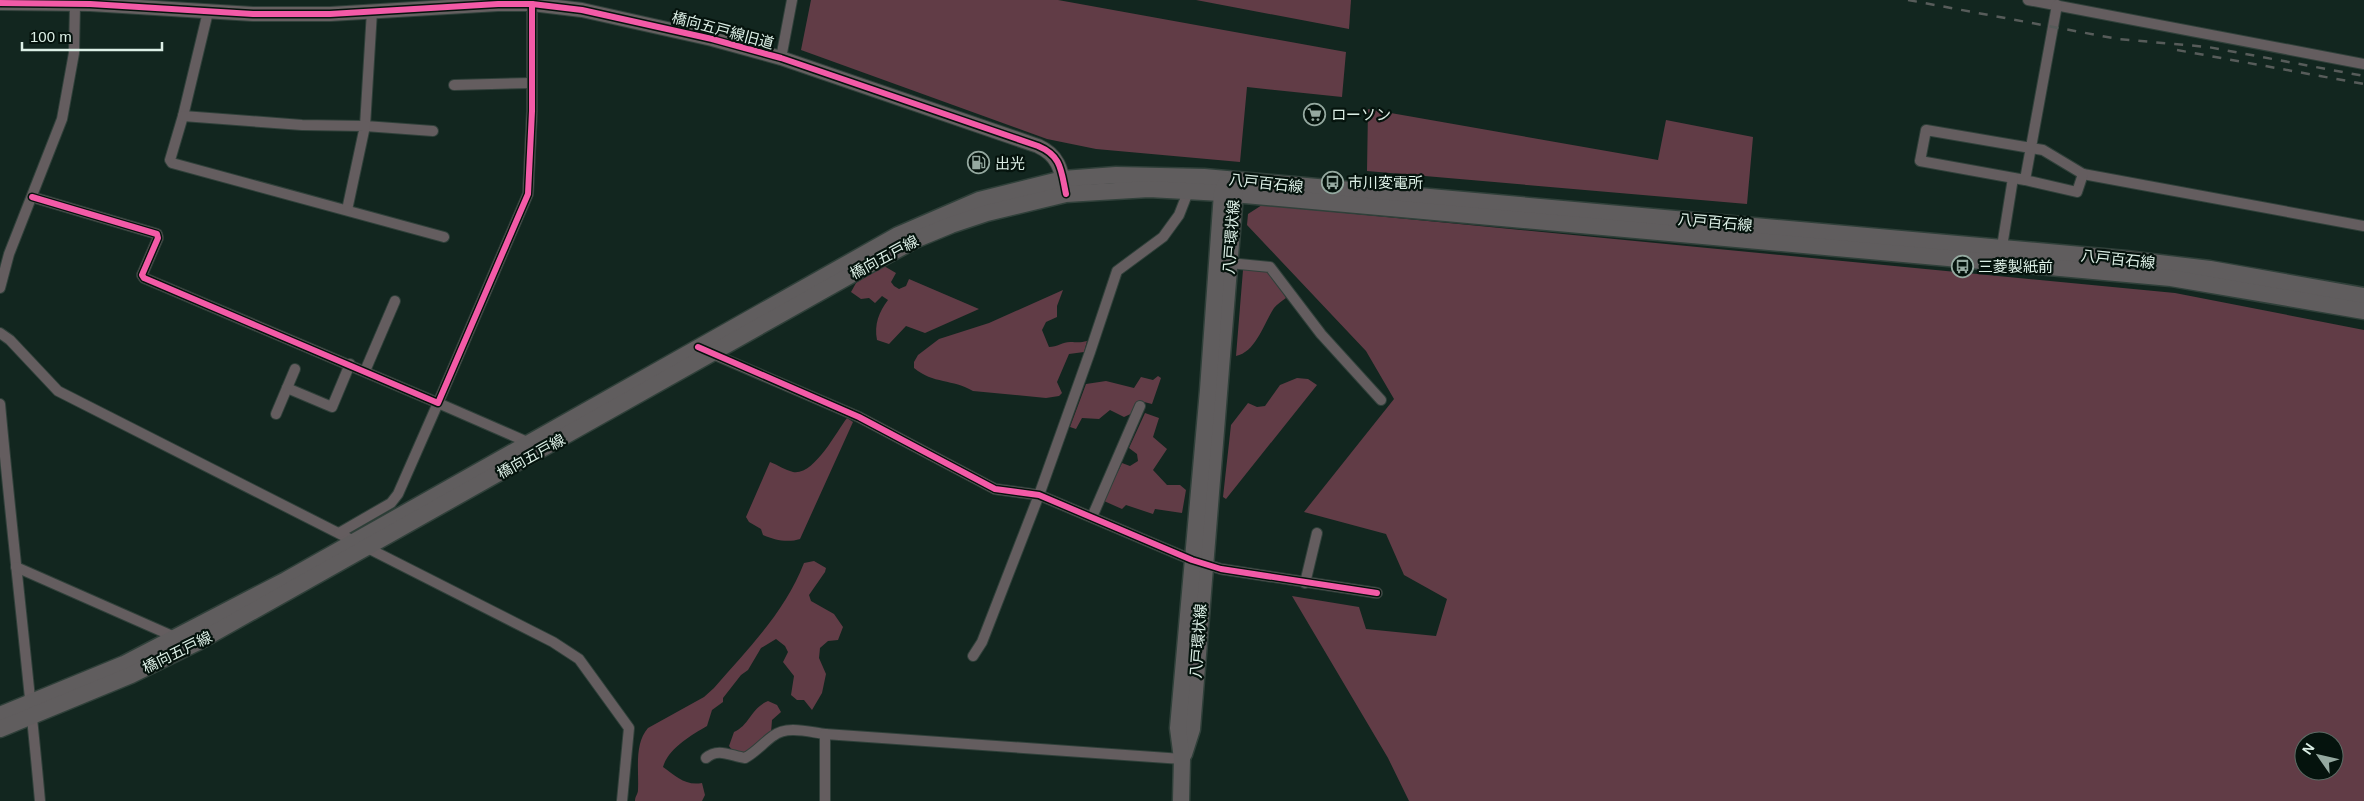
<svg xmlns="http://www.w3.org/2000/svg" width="2364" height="801" viewBox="0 0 2364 801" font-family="Helvetica,'Noto Sans JP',sans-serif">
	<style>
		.green { fill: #613c46; fill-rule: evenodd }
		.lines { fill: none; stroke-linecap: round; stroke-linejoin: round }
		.street-casing { stroke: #30403a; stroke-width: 12 }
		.secondary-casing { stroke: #30403a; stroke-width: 16 }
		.primary-casing { stroke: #30403a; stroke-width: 19 }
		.street { stroke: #645d5f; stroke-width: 10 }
		.secondary { stroke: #655f60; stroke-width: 14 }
		.primary { stroke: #605d5e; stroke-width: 16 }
		.rail { stroke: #575c5a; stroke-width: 2.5; stroke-dasharray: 9 9; stroke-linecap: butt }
		.cycleway-casing { stroke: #05130d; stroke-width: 9 }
		.cycleway { stroke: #f35aa7; stroke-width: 6 }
		.labels { text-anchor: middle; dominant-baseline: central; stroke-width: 4.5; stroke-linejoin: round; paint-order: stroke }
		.street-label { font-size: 15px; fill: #dcefe6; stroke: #05130d }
		.poi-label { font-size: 15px; fill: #dcefe6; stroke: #05130d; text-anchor: start }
	</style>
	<rect width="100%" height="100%" fill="#12261f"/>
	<g class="green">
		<polygon points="811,0 1058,0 1346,52 1342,97 1247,87 1240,162 1096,149 1047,139 801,50"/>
		<polygon points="1196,0 1351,0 1349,29"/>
		<polygon points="1368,109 1658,160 1666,120 1753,137 1747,204 1367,171"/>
		<path d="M1262,205L2175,293L2364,330V801H1409L1388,758L1292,596L1359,607L1366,629L1436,636L1447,599L1404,575L1386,534L1304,512L1394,399L1366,351L1247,225L1248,214ZM2304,741H2334V771H2304Z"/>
		<path d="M884,266L896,273L891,282L894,286L899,289L906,286L909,279L979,309L925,333L906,326L889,344L877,340C874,324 879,312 888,300L882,296L875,303L869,298L861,299L851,292L856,283Z"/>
		<path d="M1243,270H1269L1286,298C1282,301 1277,304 1274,308C1264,323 1256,352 1236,356Z"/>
		<path d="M1063,290L1057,306V317L1046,322L1042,330L1049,347C1057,347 1063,342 1070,342C1077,342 1080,343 1087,341L1084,352L1069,354L1057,382L1062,393L1059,396L1046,398L973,391C953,379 933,384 914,368V362L918,355L939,339L989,323Z"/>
		<polygon points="1158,376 1161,378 1152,404 1140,401 1135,412 1124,417 1110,410 1099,419 1082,418 1076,429 1070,427 1086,384 1106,381 1134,388 1141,377 1153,380"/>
		<polygon points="1297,378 1308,379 1317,385 1226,499 1223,497 1231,425 1248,403 1257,407 1265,406 1280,385"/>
		<polygon points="1145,413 1159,418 1153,437 1167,449 1153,470 1167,485 1180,485 1186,490 1182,513 1155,509 1153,514 1126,505 1122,509 1104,501 1122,463 1130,466 1138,461 1137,454 1129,448"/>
		<path d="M847,418L853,422L800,539C788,543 774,540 763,535L761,529L749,522L746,517L770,462C778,465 785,470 793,472C814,476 836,432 847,418Z"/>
		<path d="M814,561L826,568L825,572L809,595L811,601L834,614L843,627L838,640L828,641L820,648L819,658L826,674L822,693L812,710L804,700H797L791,695L794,676L783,662L788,652L785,646L776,639L761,648L748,670L741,675L723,698V702L712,710L707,726C691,735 668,749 663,767C676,776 685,786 702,783L705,795L702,801H635C635,796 638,794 638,790C639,770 634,744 648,728L704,697L714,688C748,649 785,612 804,563Z"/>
		<path d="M768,701L777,705L781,712L772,720L771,733C759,742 742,765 729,746L734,732C750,725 750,709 768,701Z"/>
	</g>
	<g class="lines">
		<defs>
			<g id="street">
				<polyline points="2028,0 2364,64"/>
				<polyline points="372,11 365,126 433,131"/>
				<polyline points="208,12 183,116 170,160 172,163 444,237"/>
				<polyline points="781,58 792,0"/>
				<polyline points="454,85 531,83"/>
				<polyline points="183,116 302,125 365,126 347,210"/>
				<polyline points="2083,174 2364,226"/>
				<polyline points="2025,180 1920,161 1926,130 2031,148 2043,150 2083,174 2077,192 2025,180 2057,5"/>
				<polyline points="32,197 157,234 158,238 142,275 144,278 438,403 528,194 532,111 532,4"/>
				<polyline points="2001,253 2013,178"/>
				<polyline points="1229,263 1270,267 1321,334 1381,400"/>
				<polyline points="0,288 9,254 62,119 74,53 75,4"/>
				<polyline points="0,333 10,340 58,391 553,642 579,659 629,728 622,801"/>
				<polyline points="708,352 859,417 995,489 1039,495 1192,560 1221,569 1377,593"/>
				<polyline points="365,371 395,301"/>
				<polyline points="287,388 332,407 350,364"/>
				<path d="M0,404C12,536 28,668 40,801"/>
				<polyline points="276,414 295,369"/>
				<polyline points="1092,517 1140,406"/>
				<polyline points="339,533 391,503 398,494 438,403 532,444"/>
				<polyline points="16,567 177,638"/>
				<polyline points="1305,583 1317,533"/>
				<polyline points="973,656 982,642 1039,495 1090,352 1117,271 1163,237 1179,215 1188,192"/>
				<path d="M706,758C718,747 731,756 745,758C756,752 763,743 773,736C787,725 809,732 825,734"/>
				<polyline points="825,801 825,734 1182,759"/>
			</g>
			<path id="secondary" d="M0,3L90,4L253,14H330L498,4H532L582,10L712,39L781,58L1038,146C1058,155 1061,169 1065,189"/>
			<g id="primary">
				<polyline points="0,715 124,664 286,580 898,235 979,200 1063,179 1116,175 1204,177 2126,259 2210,269 2364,296"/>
				<polyline points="0,729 131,675 198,642 865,267 917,239 951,225 987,213 1066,194 1149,189 1222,193 2171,278 2364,311"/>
				<polyline points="1184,754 1192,729 1235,194 1231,185"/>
				<polyline points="1181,801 1182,759 1178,728 1208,390 1222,193 1226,183"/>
			</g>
		</defs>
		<use href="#street" class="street-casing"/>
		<use href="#secondary" class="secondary-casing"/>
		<use href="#primary" class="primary-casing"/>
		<use href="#street" class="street"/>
		<use href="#secondary" class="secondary"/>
		<use href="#primary" class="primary"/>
		<g class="rail">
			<polyline points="1908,0 2118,39 2208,47 2364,76"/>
			<polyline points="2177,50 2364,84"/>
		</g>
		<defs>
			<g id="cycleway">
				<path d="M0,3L90,4L253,14H330L498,4H532L582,10L712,39L781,58L1038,146C1062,156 1061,171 1066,194"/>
				<polyline points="32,197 157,234 158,238 142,275 144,278 438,403 528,194 532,111 532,4"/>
				<polyline points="698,347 859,417 995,489 1039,495 1192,560 1221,569 1377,593"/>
			</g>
		</defs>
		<use href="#cycleway" class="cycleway-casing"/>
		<use href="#cycleway" class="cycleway"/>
	</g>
	<defs>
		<symbol id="supermarket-ring" viewBox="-11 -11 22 22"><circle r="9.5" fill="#05130d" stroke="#95a9a0" stroke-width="1.5"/><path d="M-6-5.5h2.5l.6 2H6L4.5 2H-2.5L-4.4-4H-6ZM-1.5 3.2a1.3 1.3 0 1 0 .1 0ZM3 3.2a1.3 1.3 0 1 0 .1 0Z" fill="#95a9a0"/></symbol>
		<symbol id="fuel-ring" viewBox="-11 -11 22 22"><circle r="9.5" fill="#05130d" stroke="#95a9a0" stroke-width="1.5"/><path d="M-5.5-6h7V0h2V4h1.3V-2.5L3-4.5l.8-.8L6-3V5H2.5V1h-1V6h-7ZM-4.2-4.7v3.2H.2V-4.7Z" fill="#95a9a0"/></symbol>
		<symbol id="bus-ring" viewBox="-11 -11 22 22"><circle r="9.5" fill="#05130d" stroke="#95a9a0" stroke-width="1.5"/><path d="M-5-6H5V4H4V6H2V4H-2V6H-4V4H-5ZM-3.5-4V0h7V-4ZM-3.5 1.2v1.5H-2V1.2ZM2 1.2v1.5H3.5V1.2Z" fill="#95a9a0"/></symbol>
	</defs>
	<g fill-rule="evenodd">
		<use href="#supermarket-ring" x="1302" y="102" width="25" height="25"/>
		<use href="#fuel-ring" x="966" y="150" width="25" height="25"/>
		<use href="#bus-ring" x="1320" y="170" width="25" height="25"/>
		<use href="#bus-ring" x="1950" y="254" width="25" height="25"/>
	</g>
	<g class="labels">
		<g class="street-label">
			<text transform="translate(723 30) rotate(15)">橋向五戸線旧道</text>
			<text transform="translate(1266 183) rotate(6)">八戸百石線</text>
			<text transform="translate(1715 222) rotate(5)">八戸百石線</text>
			<text transform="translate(1231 237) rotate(-86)">八戸環状線</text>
			<text transform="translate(884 257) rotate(-28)">橋向五戸線</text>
			<text transform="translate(2118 259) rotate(6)">八戸百石線</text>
			<text transform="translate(531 456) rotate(-29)">橋向五戸線</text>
			<text transform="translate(1198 641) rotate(-86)">八戸環状線</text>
			<text transform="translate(177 652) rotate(-26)">橋向五戸線</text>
		</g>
		<g class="poi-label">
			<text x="1331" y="114">ローソン</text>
			<text x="995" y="163">出光</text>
			<text x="1348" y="182">市川変電所</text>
			<text x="1978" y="266">三菱製紙前</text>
		</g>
	</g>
	<g transform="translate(2319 756) rotate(304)"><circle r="24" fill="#05130d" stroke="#5b6b64"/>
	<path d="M0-4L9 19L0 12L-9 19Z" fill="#95a9a0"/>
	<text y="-8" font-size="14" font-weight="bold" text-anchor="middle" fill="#dcefe6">N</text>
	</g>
	<path d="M22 42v8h140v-8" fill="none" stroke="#dcefe6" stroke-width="2.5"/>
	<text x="30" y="42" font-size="15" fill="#dcefe6" stroke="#05130d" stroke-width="4" paint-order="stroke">100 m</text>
</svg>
